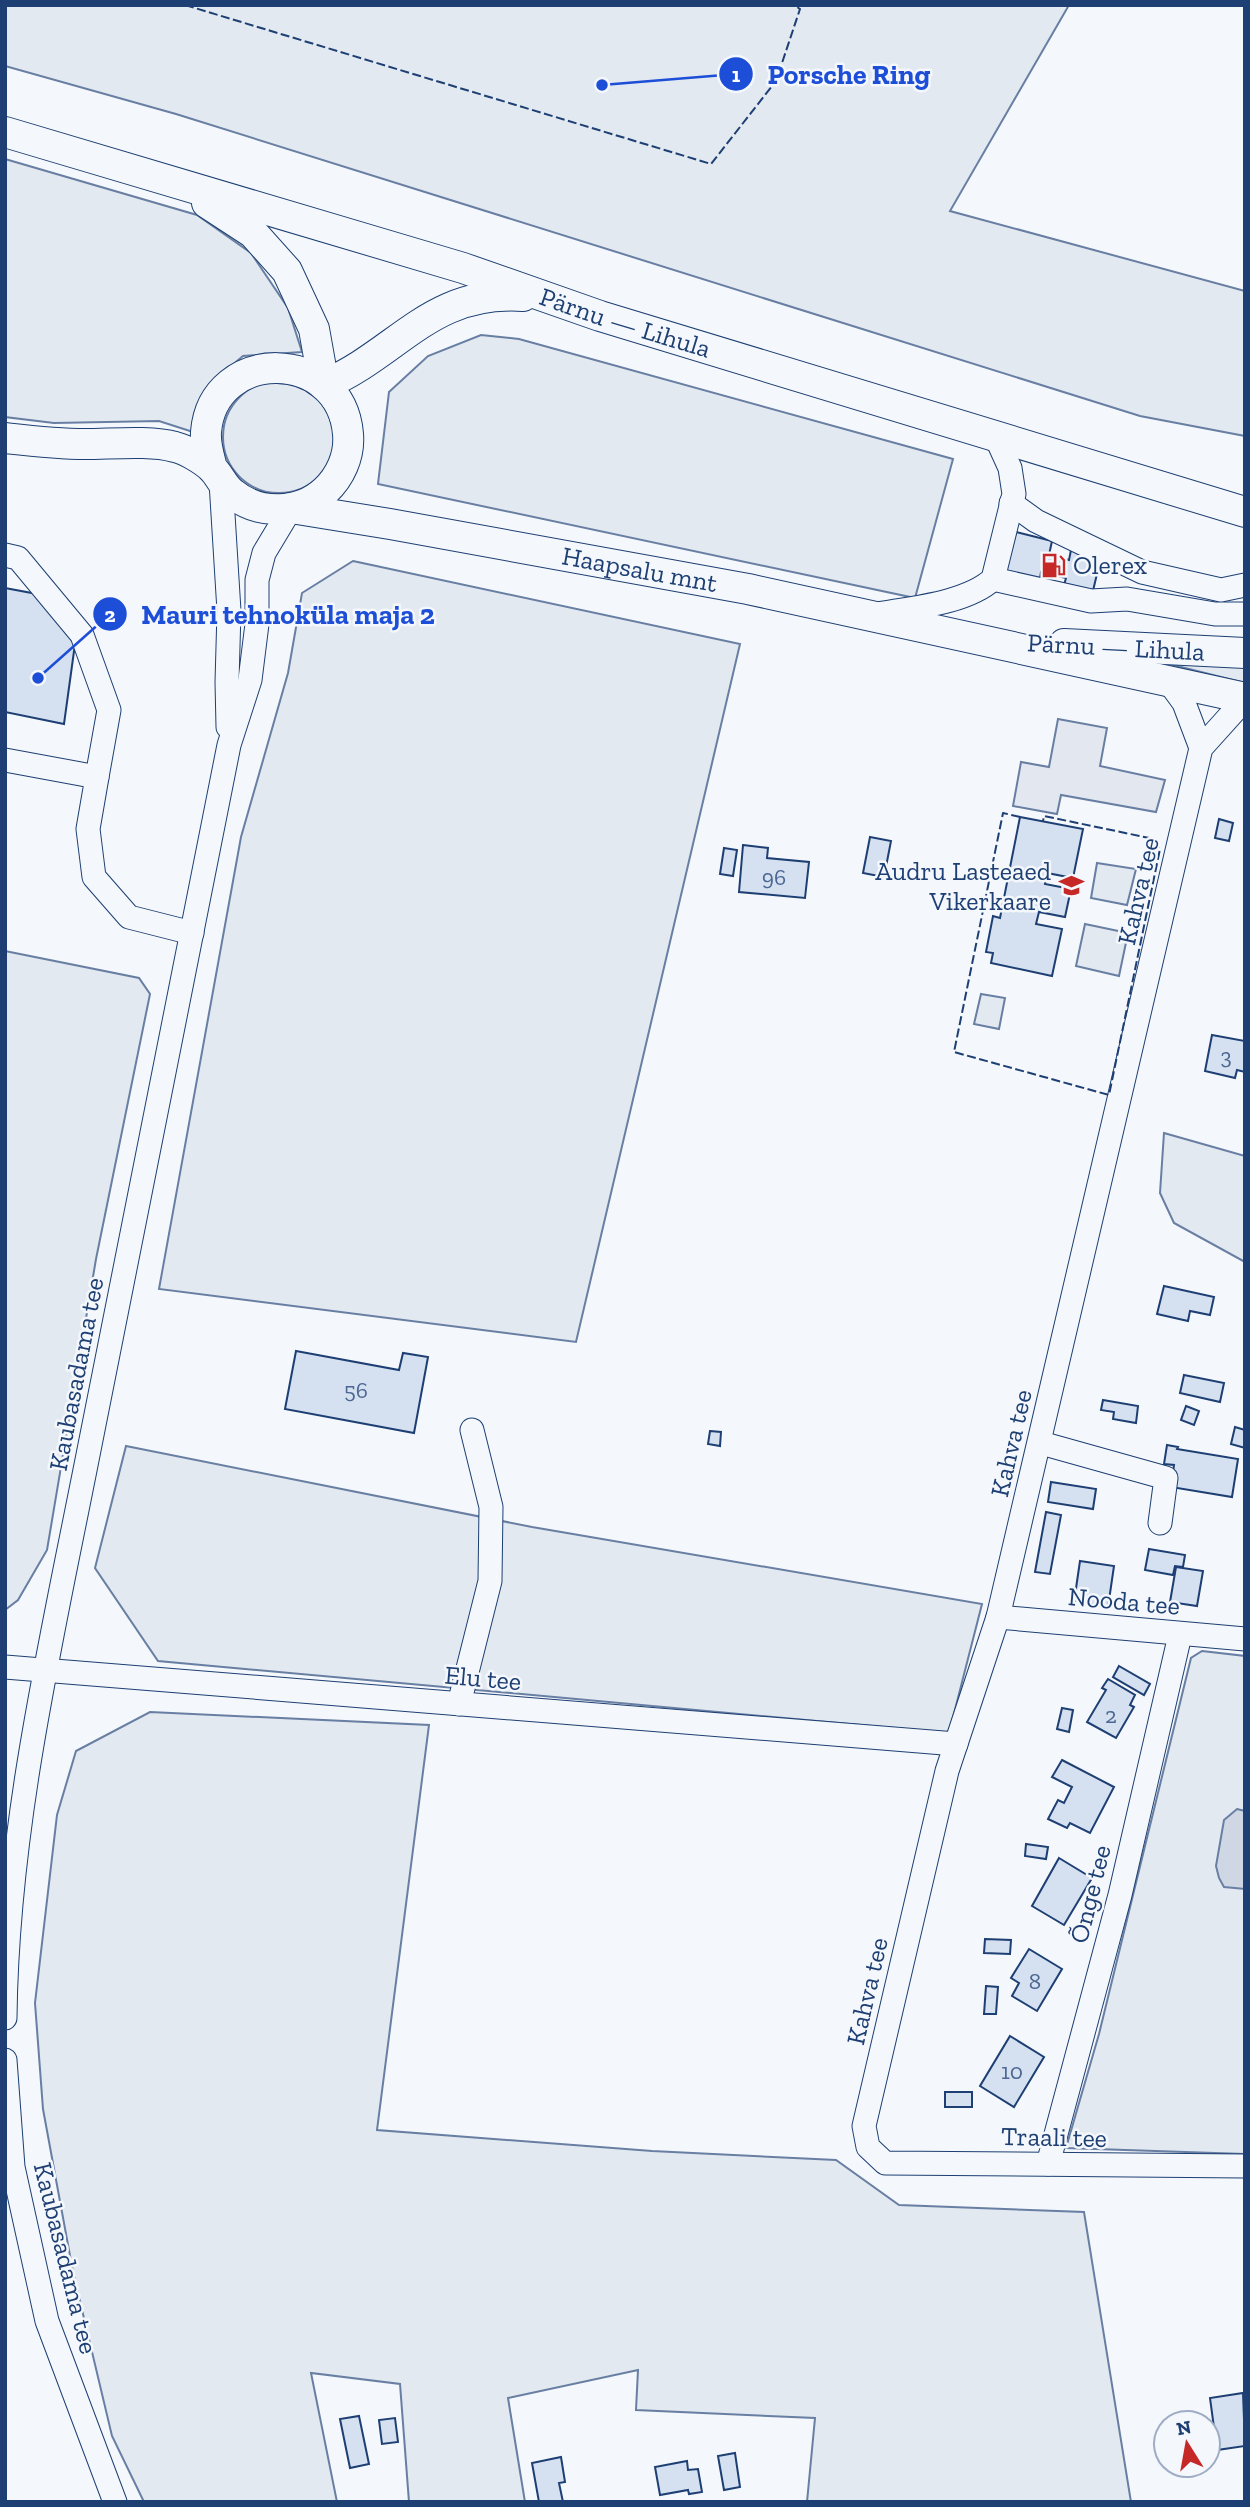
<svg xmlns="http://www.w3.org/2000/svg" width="1250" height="2507" viewBox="0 0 1250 2507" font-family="'Zilla Slab',serif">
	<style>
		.green { fill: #e3e9f0; stroke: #687fa3; stroke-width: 2 }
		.parking { fill: #e3e8f0; stroke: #687fa3; stroke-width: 2 }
		.water { fill: #cfd7e4; stroke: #687fa3; stroke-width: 2 }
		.building { fill: #d5e0f0; stroke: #1d3f73; stroke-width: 2 }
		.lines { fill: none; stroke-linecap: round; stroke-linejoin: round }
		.minor-casing { stroke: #1d3f73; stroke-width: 25 }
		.major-casing { stroke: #1d3f73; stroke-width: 32 }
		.minor { stroke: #f4f7fb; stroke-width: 23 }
		.major { stroke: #f4f7fb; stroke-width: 30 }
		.fence { stroke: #1d3f73; stroke-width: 2; stroke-dasharray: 9 3.5; stroke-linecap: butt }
		.labels { text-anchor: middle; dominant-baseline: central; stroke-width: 5; stroke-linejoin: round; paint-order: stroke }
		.number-label { font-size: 23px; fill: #4b6792 }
		.street-label { font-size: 26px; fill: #1d3f73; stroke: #f4f7fb }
		.poi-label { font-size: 26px; fill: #1d3f73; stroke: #f4f7fb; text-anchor: start }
		.leader { fill: none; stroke: #1d4ed8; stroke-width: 2.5 }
		.callout-dot { fill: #1d4ed8; stroke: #f4f7fb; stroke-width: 2.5 }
		.mark-label { font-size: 21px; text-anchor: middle; font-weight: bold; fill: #fff }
		.callout-label { font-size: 28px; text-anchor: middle; font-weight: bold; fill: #1d4ed8; stroke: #f4f7fb; stroke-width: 5; stroke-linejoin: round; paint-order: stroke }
	</style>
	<rect width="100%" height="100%" fill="#f4f7fb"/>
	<g class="green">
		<polygon points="5,5 1069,5 950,211 1245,291 1245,436 1140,416 176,114 5,66"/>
		<polygon points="5,159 197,215 251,253 288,308 302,352 243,356 210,384 193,432 159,421 54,423 5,417"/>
		<polygon points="481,335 519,339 953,459 915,598 378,484 389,392 428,356"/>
		<circle cx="279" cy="437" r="56"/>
		<polygon points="353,561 740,644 576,1342 159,1289 241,837 288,673 302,593"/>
		<polygon points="1165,663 1245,667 1245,683"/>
		<polygon points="1097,863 1136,869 1127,905 1091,898"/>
		<polygon points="1085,924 1128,933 1119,976 1076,966"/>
		<polygon points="5,951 139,978 150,994 96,1259 47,1550 18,1600 5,1610"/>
		<polygon points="981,994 1005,998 999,1029 974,1024"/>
		<polygon points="1164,1133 1245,1156 1245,1262 1174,1223 1160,1193"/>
		<polygon points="126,1446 532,1527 982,1604 949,1733 158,1661 95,1568"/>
		<polygon points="1202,1651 1245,1656 1245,2154 1066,2148 1099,2034 1191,1658"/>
		<polygon points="150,1712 429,1725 377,2130 652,2151 836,2160 899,2205 1084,2212 1131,2502 807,2502 815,2418 636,2410 638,2370 508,2398 525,2502 409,2502 400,2384 311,2373 337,2502 144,2502 112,2436 73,2272 43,2109 35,2003 57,1815 76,1751"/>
	</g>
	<polygon class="parking" points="1058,719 1107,728 1100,766 1165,780 1156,812 1061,795 1057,814 1013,806 1021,762 1049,767"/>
	<polygon class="water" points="1237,1809 1245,1811 1245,1889 1224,1887 1219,1878 1216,1866 1224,1820"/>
	<g class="building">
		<polygon points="1016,532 1052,541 1049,555 1069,560 1071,550 1101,557 1092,595 1063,589 1066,578 1041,572 1040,579 1006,571"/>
		<polygon points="5,588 37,594 75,644 64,724 5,712"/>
		<polygon points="1020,817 1083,829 1073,878 1047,873 1045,884 1071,889 1065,917 1039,912 1036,924 1062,929 1052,976 991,963 993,953 986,952 993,916 1000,918"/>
		<polygon points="1219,819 1233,823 1229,841 1215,838"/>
		<polygon points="870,837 891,841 884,877 863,873"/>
		<polygon points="743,845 768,848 767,858 809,862 805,898 739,892"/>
		<polygon points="724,848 737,850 733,876 720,874"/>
		<polygon points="1212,1035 1245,1041 1245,1072 1237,1070 1235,1078 1205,1071"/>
		<polygon points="1164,1286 1214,1297 1210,1315 1190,1311 1188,1321 1157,1314"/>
		<polygon points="296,1351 399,1370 403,1353 428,1357 414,1433 285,1409"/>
		<polygon points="1184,1375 1224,1383 1220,1402 1180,1393"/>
		<polygon points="1103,1400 1138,1406 1136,1423 1113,1419 1114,1412 1101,1410"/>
		<polygon points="1186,1406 1199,1411 1194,1425 1181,1420"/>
		<polygon points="1235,1427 1245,1430 1245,1448 1231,1444"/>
		<polygon points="710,1431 721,1432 720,1446 708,1444"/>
		<polygon points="1167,1445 1178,1447 1177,1449 1238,1459 1232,1497 1171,1487 1174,1465 1164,1464"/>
		<polygon points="1051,1482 1096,1489 1093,1509 1048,1502"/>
		<polygon points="1046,1512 1061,1515 1050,1574 1035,1572"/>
		<polygon points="1149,1549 1185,1555 1183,1567 1175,1566 1173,1575 1145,1570"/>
		<polygon points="1080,1561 1114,1566 1108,1607 1074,1602"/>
		<polygon points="1176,1567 1203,1571 1197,1606 1170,1602"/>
		<polygon points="1119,1666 1150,1684 1144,1695 1113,1677"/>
		<polygon points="1108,1679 1135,1695 1130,1705 1134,1707 1116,1738 1087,1722 1106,1690 1102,1688"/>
		<polygon points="1062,1708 1073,1710 1069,1732 1057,1729"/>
		<polygon points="1062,1760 1114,1787 1090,1833 1070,1823 1067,1828 1048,1819 1058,1800 1064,1803 1072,1787 1052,1777"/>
		<polygon points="1026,1844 1048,1847 1046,1859 1025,1856"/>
		<polygon points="1059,1858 1092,1878 1064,1925 1032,1906"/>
		<polygon points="985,1939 1011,1940 1010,1954 984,1953"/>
		<polygon points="1029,1949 1062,1969 1037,2011 1012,1996 1019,1983 1011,1978"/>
		<polygon points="986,1986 998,1987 996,2014 984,2014"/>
		<polygon points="1010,2036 1044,2057 1014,2107 980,2086"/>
		<rect x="945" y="2092" width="27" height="15"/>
		<polygon points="1243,2393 1245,2446 1217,2450 1210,2398"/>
		<polygon points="359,2416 369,2464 350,2468 340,2419"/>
		<polygon points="395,2418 398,2442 382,2444 379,2420"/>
		<polygon points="735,2453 740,2487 724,2490 718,2456"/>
		<polygon points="561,2457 565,2482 559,2483 563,2502 539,2502 532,2463"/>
		<polygon points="687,2461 688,2470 698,2469 702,2492 689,2494 688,2490 660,2495 655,2467"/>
	</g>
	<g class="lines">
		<defs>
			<g id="minor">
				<polyline points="221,482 229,611 227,682 228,727"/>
				<polyline points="1011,503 1036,521 1142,572 1221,590 1245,585"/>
				<polyline points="5,555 18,558 82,635 109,710 97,777"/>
				<polyline points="993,579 1091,601 1127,599 1215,614 1245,614"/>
				<path d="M878,614C912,608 967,603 993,579L1014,494L1010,468L995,435"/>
				<polyline points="1168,681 1184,703 1201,748"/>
				<polyline points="1245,699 1201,748 998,1617 947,1771 864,2126 868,2147 885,2163 1245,2166"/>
				<polyline points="5,760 97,777 88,829 94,877 129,917 192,933"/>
				<polyline points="1041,1443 1166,1478 1160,1523"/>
				<polyline points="998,1617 1245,1639"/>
				<polyline points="5,1667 956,1744"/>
				<polyline points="459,1704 490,1581 491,1507 472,1430"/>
				<path d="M5,2018C7,1832 50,1647 86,1465C134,1225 182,985 229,745L250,680L257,624V580L264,553L291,508"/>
				<polyline points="5,2060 13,2167 47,2321 115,2502"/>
				<polyline points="1048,2164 1120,1895 1180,1635"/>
			</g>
			<g id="major">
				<path id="s1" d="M5,132L463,268L600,316L1245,512"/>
				<path d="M207,203L253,233L287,271L314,329L324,385C400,352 430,290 523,296"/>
				<path d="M5,438C32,441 58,444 85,444C112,444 150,440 175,447C187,450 204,460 212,468C220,476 223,486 232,493C258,515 299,515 325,491C340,477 350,456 348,434C341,347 213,346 206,432C205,444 209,456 212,468"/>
				<path id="s2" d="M291,508L390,524L748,589L1245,698"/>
				<polyline points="1064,644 1245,653"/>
			</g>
		</defs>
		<use href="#minor" class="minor-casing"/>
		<use href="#major" class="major-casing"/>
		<use href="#minor" class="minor"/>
		<use href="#major" class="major"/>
		<g class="fence">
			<polyline points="185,5 711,164 776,81 800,9 794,5"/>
			<polyline points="1020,817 1003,813 954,1052 1109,1095 1160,849 1154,839 1044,816 1043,821"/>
		</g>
	</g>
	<defs>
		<symbol id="fuel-bare" viewBox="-9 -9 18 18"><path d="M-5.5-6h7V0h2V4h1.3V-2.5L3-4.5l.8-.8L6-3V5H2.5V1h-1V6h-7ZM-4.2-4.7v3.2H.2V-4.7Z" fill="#c62828" stroke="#f4f7fb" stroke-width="2.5" paint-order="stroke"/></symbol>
		<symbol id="school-bare" viewBox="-9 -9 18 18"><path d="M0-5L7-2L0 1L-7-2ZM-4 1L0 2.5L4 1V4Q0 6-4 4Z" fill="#c62828" stroke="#f4f7fb" stroke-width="2.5" paint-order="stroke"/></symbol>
	</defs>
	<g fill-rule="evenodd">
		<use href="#fuel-bare" x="1036" y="548" width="35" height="35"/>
		<use href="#school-bare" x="1054" y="868" width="35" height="35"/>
	</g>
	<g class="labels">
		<g class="number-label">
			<text x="774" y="877">96</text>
			<text x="1226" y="1056">3</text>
			<text x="356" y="1390">56</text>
			<text x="1111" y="1715">2</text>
			<text x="1035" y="1981">8</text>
			<text x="1012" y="2071">10</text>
		</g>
		<g class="street-label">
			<text stroke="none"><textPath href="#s1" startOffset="649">Pärnu — Lihula</textPath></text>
			<text stroke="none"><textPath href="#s2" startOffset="354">Haapsalu mnt</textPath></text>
			<text transform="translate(1116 647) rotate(3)">Pärnu — Lihula</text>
			<text transform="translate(1138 891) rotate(-77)">Kahva tee</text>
			<text transform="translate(76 1374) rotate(-79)">Kaubasadama tee</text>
			<text transform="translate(1011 1443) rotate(-77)">Kahva tee</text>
			<text transform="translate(1124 1601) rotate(5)">Nooda tee</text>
			<text transform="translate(483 1678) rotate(5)">Elu tee</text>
			<text transform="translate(1090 1894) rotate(-76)">Õnge tee</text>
			<text transform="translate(867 1991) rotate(-77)">Kahva tee</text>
			<text transform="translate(1054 2137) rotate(1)">Traali tee</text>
			<text transform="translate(66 2258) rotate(76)">Kaubasadama tee</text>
		</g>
		<g class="poi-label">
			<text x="1073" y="565">Olerex</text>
			<text x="1051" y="871" text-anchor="end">Audru Lasteaed<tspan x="1051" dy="30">Vikerkaare</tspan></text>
		</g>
	</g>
	<path class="leader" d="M602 85L736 74M38 678L110 614"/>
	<g class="callout-dot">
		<circle cx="602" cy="85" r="7"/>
		<circle cx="38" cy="678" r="7"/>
		<circle cx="736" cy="74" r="18"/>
		<circle cx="110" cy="614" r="18"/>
	</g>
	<g class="mark-label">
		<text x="736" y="82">1</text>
		<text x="110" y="622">2</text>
	</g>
	<g class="callout-label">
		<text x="849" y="84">Porsche Ring</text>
		<text x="288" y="624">Mauri tehnoküla maja 2</text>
	</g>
	<rect width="1250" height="2507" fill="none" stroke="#1d3f73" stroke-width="14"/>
	<g transform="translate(1187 2444) rotate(349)"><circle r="33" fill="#f4f7fb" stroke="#9eadc5" stroke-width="2"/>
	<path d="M0-5L12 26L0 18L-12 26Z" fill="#c62828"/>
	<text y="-10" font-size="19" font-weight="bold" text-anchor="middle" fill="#1d3f73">N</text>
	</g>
</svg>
